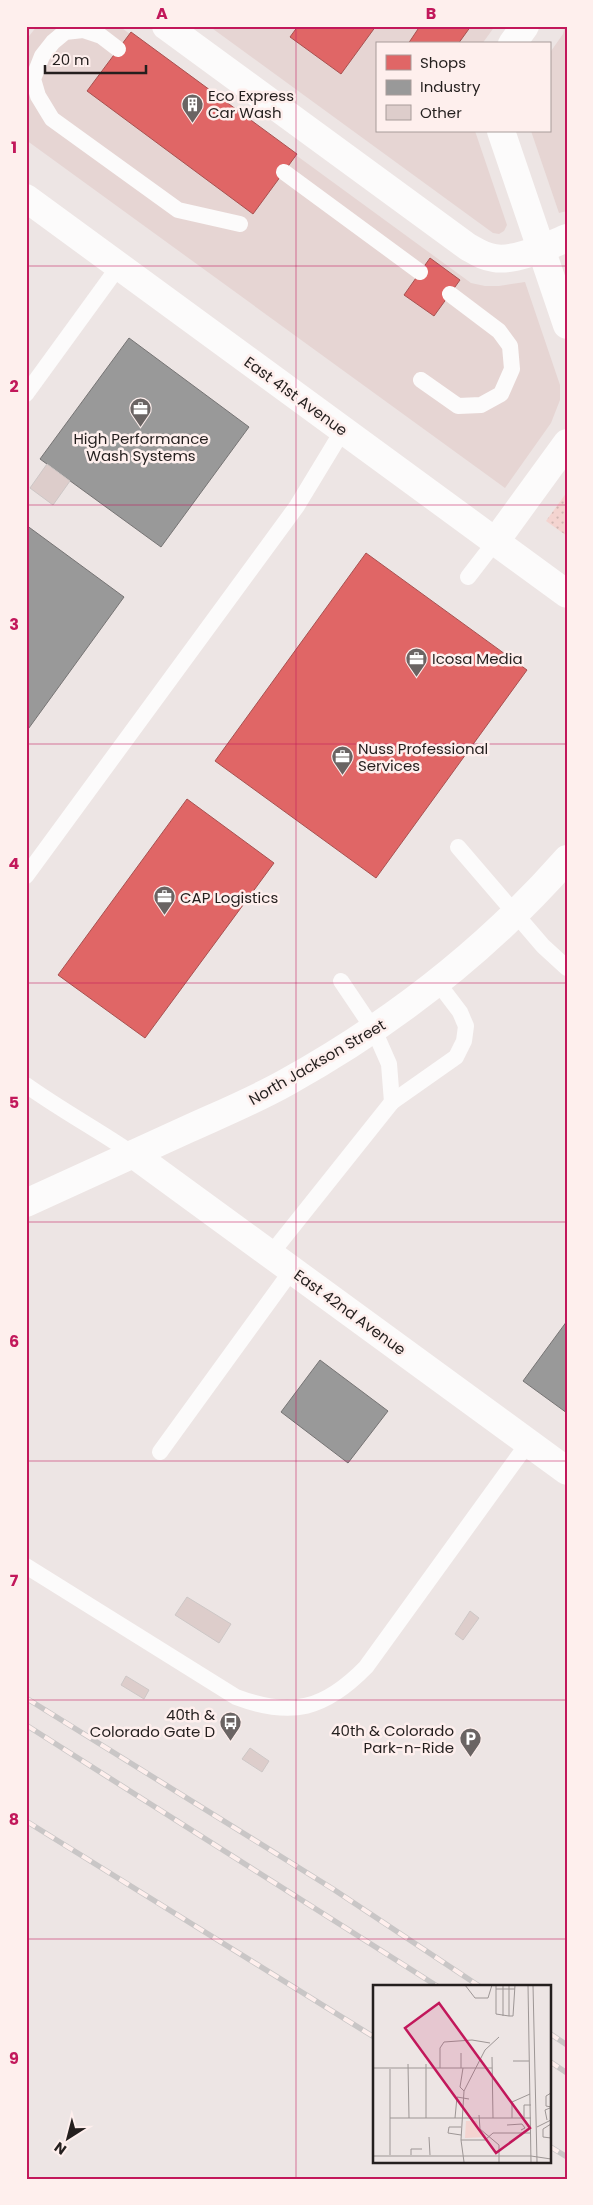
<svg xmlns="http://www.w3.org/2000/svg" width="593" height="2205" viewBox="0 0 593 2205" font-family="Poppins,sans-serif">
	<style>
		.built { fill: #e6d5d3 }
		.grass { fill: url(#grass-dots) }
		.shops { fill: #e06666; stroke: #a85150 }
		.industry { fill: #999; stroke: #767474 }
		.building { fill: #ddcdcb; stroke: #cdc7c6 }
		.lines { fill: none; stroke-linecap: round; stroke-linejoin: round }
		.service { stroke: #fcfbfb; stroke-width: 16 }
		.minor { stroke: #fcfbfb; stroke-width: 28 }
		.tertiary { stroke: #fcfbfb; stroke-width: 28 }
		.rail-casing { stroke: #c9c6c6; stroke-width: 5.5 }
		.rail { stroke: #feefed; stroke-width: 4; stroke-dasharray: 11; stroke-linecap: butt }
		.grid { fill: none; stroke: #c2185b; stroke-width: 1; stroke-opacity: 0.55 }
		.labels { text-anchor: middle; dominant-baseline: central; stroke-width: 5; stroke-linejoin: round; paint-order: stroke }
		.poi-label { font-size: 15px; fill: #241f1e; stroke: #feefed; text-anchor: start }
		.street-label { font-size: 15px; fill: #241f1e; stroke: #feefed }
		.inset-road { fill: none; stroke: #9d9695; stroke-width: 1 }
		.view { fill: #c2185b; fill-opacity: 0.15; stroke: #c2185b; stroke-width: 2.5 }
		.inset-edge { fill: none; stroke: #241f1e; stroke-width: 2.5 }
		.neatline { fill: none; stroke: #c2185b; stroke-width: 2 }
		.grid-label { font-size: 16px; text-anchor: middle; font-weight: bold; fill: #c2185b }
	</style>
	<defs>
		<pattern id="grass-dots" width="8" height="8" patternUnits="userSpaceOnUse" patternTransform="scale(1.25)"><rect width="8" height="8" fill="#f4d4d0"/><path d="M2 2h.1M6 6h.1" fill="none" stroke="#d1b6b2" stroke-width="1.8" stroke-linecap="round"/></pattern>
	</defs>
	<rect width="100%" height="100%" fill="#ede5e4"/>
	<g class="built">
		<polygon points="37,26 119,26 471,283 485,286 499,286 525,282 560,385 560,400 551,423 505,488 26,140 26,40"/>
		<polygon points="209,26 495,26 482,44 377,44 377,131 475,131 507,225 504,231 499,234 493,233"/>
		<polygon points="565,26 567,26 567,211 559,213 531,131 549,131 549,54 563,34"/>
	</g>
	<polygon class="grass" points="567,492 567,536 546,521"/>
	<g class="shops">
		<polygon points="298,26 376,26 341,74 290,37"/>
		<polygon points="420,26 471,26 458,44 408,44"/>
		<polygon points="131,32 297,154 253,214 87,91"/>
		<polygon points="430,258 460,280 434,316 404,295"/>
		<polygon points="366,553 527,670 376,878 215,761"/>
		<polygon points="187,799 274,863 145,1038 58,975"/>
	</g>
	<g class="industry">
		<polygon points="129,338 249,427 161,547 40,459"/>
		<polygon points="26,525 124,597 26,732"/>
		<polygon points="567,1321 567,1413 523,1381"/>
		<polygon points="320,1360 388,1411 348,1463 281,1412"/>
	</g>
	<g class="building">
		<polygon points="47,464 70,481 53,505 30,488"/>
		<polygon points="187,1597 231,1624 219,1643 175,1615"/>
		<polygon points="470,1611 479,1618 463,1640 455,1634"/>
		<polygon points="126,1676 149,1690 144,1699 121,1685"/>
		<polygon points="250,1748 269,1761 262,1772 242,1759"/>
	</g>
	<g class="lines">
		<g class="service">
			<polyline points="118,49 101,36 83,30 65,32 53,42 42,56 33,79 38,96 52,119 178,210 240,224"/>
			<polyline points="284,172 420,272"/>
			<polyline points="421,380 458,406 481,405 501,394 512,369 510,346 499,331 450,294"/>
			<polyline points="26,394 119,266"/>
			<polyline points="468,577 495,542"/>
			<polyline points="458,847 543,946 567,968"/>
			<polyline points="26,876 297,506 343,430"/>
			<polyline points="341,981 374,1030 389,1064 392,1102"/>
			<path d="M26,1085C61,1110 98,1130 133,1154"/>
			<polyline points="270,1255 392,1102 456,1057 464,1041 466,1026 460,1012 438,983"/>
			<polyline points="160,1452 292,1270"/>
			<path d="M26,1566L236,1697C292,1718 325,1709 366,1667L528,1443"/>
		</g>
		<g class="minor">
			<path d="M166,26L468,247C477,252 484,257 494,258C514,262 548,246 567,238"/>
			<polyline points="512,44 525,26"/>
			<polyline points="501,131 567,325"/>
			<polyline points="26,198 567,594"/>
			<polyline points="495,542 567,443"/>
			<polyline points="133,1154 567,1471"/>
		</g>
		<path class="tertiary" d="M26,1203C80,1178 134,1154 188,1129C221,1114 255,1100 287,1082C393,1023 487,950 567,859"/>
		<defs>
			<g id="rail">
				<polyline points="26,1698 333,1889 479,1986"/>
				<polyline points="26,1725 437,1986"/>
				<polyline points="26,1821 374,2037"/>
				<polyline points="549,2033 567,2045"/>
				<polyline points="549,2061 567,2073"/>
				<polyline points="549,2146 567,2157"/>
			</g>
		</defs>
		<use href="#rail" class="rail-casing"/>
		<use href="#rail" class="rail"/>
	</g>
	<path class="grid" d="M296,26V2179M26,266H567M26,505H567M26,744H567M26,983H567M26,1222H567M26,1461H567M26,1700H567M26,1939H567"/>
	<defs>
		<symbol id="building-pin" viewBox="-11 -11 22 30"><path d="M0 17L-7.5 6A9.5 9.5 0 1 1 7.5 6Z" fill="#6a6463" stroke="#feefed"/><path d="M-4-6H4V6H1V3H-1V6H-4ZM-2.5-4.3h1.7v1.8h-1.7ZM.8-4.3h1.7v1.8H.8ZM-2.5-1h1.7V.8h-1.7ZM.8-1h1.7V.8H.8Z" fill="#fff"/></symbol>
		<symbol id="office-pin" viewBox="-11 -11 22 30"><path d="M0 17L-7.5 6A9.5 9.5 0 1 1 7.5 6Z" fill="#6a6463" stroke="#feefed"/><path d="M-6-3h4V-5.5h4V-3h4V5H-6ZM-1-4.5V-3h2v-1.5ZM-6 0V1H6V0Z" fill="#fff"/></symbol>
		<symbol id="bus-pin" viewBox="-11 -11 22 30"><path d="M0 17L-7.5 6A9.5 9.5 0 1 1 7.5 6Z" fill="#6a6463" stroke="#feefed"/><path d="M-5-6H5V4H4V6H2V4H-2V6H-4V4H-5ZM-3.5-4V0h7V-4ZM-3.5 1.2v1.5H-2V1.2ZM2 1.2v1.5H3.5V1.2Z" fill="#fff"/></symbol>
		<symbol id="parking-pin" viewBox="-11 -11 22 30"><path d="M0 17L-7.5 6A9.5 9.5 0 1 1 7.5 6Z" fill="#6a6463" stroke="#feefed"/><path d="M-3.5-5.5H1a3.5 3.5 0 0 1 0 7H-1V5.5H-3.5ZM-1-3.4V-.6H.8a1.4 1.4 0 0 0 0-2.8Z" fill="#fff"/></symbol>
	</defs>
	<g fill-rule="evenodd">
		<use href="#building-pin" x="180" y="92" width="25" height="34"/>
		<use href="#office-pin" x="128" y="396" width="25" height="34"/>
		<use href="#office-pin" x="404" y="646" width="25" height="34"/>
		<use href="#office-pin" x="330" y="744" width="25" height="34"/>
		<use href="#office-pin" x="152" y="884" width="25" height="34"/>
		<use href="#bus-pin" x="218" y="1710" width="25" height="34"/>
		<use href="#parking-pin" x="458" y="1726" width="25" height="34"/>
	</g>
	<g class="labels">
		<g class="poi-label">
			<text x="208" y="95">Eco Express<tspan x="208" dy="17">Car Wash</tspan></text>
			<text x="141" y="438" text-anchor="middle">High Performance<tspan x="141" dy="17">Wash Systems</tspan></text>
			<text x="432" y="658">Icosa Media</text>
			<text x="358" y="748">Nuss Professional<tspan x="358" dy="17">Services</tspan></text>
			<text x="180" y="897">CAP Logistics</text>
			<text x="215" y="1714" text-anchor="end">40th &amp;<tspan x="215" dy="17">Colorado Gate D</tspan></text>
			<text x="454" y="1730" text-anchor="end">40th &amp; Colorado<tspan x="454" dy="17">Park-n-Ride</tspan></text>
		</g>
		<g class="street-label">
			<text transform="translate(296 396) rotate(36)">East 41st Avenue</text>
			<text transform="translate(317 1062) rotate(-30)">North Jackson Street</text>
			<text transform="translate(350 1312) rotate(36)">East 42nd Avenue</text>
		</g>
	</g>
	<g transform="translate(373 1985)">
		<rect width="178" height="178" fill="#ede5e4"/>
		<path d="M93,136H104L105,145L113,152L92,153Z" fill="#f4d4d0"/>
		<path class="inset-road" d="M92,0L102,13H115L119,0M123,0V29L136,31M136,0V31H140L142,0M155,0L158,177M160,0L164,177M123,4H142M130,31V0M88,68V83M119,72L120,133M140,76H156M35,79L36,133M0,83H119M67,83V63L71,57L99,55L117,58M90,83L87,102L91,106M17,84V170M178,108L173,111V121L178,122M106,130L107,144L126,160V177M17,133H158M53,133V79M82,133L84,112L96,114M139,133V117L157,109M151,133V120H158M174,135L172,125L177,123M178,139L170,144V152L178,153M134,140L149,139L152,143L148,145M164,142L178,135M88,150L75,148L76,142H88M56,152L57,170M88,155H112L120,148H157M38,170V164H49M0,171H158L178,174M91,177L88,155L91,106L112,65L126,52"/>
		<path class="view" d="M66,18L157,143L123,168L32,43Z"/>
		<rect width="178" height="178" class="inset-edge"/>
	</g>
	<rect width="593" height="2205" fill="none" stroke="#feefed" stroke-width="55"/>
	<rect x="376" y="42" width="175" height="90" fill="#feefed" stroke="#a79c9a"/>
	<rect x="386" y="55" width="25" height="15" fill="#e06666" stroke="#a79c9a"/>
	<text x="420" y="68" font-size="15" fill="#241f1e">Shops</text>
	<rect x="386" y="80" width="25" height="15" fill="#999999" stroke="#a79c9a"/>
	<text x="420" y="92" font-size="15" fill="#241f1e">Industry</text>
	<rect x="386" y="105" width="25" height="15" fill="#ddcdcb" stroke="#a79c9a"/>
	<text x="420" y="118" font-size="15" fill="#241f1e">Other</text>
	<g transform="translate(68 2138) rotate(216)" stroke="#feefed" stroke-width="4" paint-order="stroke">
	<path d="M0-4L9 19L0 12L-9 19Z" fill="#241f1e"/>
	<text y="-8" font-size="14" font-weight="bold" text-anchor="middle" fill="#241f1e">N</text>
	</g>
	<path d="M45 65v8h101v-8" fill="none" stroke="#241f1e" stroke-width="2.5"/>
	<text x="52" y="65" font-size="15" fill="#241f1e" stroke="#feefed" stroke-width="4" paint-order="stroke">20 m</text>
	<rect x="28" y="28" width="538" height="2150" class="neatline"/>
	<g class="grid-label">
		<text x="162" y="19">A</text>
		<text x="431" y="19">B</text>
		<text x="14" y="153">1</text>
		<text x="14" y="392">2</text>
		<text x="14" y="630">3</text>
		<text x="14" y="869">4</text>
		<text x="14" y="1108">5</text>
		<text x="14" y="1347">6</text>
		<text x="14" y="1586">7</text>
		<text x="14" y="1825">8</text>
		<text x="14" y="2064">9</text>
	</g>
</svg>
